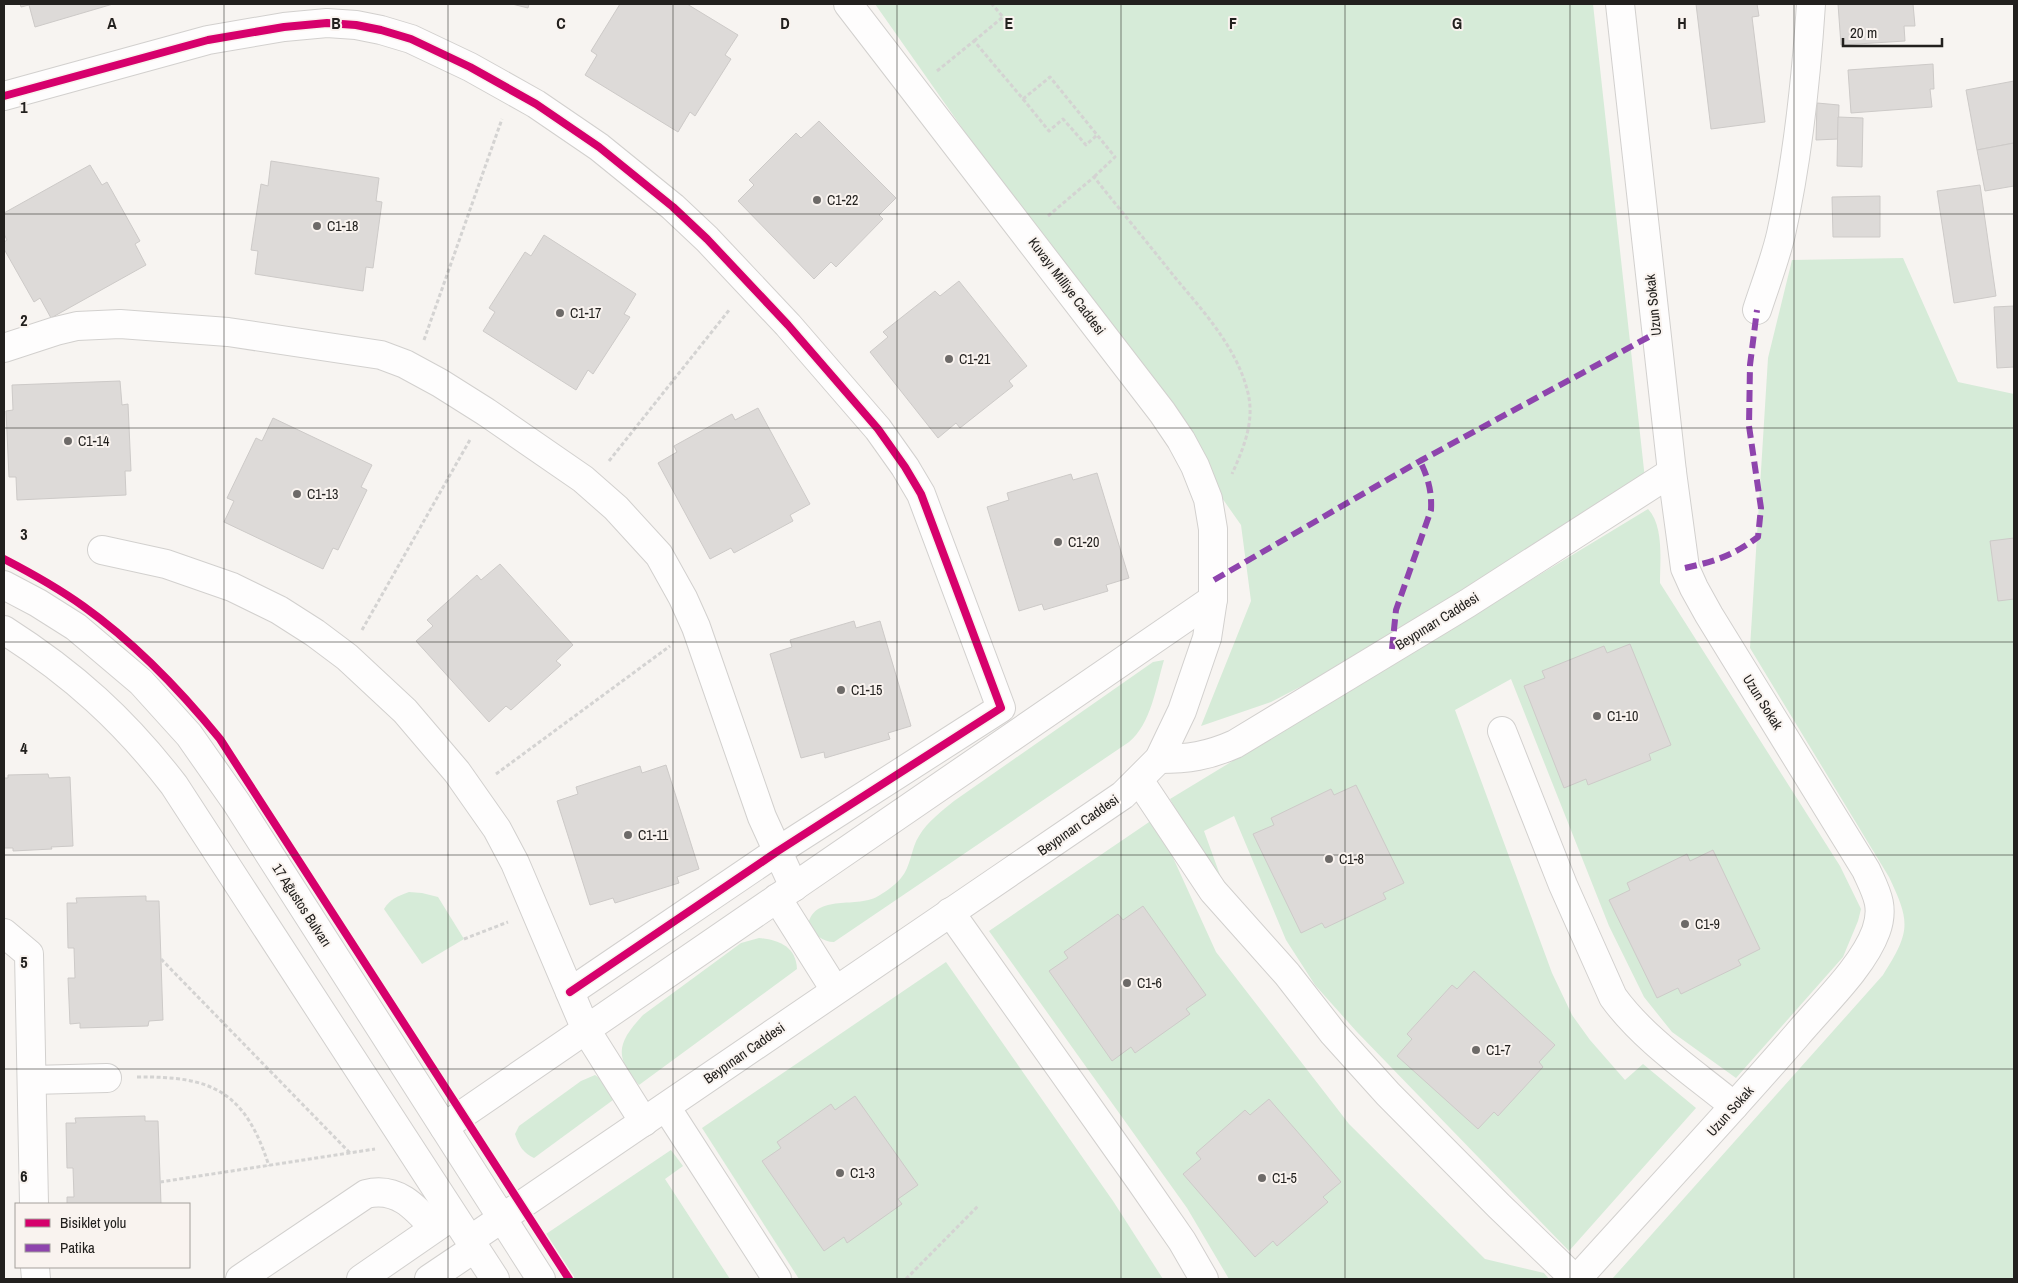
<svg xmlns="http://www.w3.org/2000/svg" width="2018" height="1283" viewBox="0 0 2018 1283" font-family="'Archivo Narrow',sans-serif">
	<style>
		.green { fill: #d6ebd8 }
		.building { fill: #dddad8; stroke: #cdcac8 }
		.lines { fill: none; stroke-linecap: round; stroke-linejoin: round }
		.minor-casing { stroke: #d2d0ce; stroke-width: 30 }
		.major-casing { stroke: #d2d0ce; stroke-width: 30 }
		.path { stroke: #d4d3d2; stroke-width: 3; stroke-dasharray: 4 2.5; stroke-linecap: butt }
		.minor { stroke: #fefdfd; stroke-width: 28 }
		.major { stroke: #fefdfd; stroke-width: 28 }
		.quiet { stroke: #8e44ad; stroke-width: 6; stroke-dasharray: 12 6; stroke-linecap: butt }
		.cycleway-casing { stroke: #f9f3ef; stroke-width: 11 }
		.cycleway { stroke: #d6006c; stroke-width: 8 }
		.grid { fill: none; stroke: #22201e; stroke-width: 1; stroke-opacity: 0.55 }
		.poi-dot { fill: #6d6a68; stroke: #f9f3ef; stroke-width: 2 }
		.labels { text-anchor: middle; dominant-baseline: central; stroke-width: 4; stroke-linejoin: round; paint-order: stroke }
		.poi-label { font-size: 14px; fill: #22201e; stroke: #f9f3ef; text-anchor: start }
		.street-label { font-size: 14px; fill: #22201e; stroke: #f9f3ef }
		.grid-label { font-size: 16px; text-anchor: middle; font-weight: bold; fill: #22201e; stroke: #f9f3ef; stroke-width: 4; stroke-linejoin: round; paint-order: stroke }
	</style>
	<rect width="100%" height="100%" fill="#f7f4f1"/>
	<g class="green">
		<polygon points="875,4 1593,4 1645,479 1494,570 1356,658 1271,702 1201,726 1251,601 1241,525"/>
		<path d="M1903,258L1958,382L2014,394V1279H1612L1883,975C1910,932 1911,923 1889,877L1750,648L1768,358L1792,260Z"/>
		<path d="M1648,509C1664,526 1660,560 1660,583L1840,866L1861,909L1858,921L1843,957L1736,1078L1672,1032L1644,997L1609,926L1511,679L1455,710L1552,973L1572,1015L1590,1040L1625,1080L1643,1064L1696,1108L1569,1251L1357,1032L1315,985L1286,940L1234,816L1204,831L1224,886L1214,882L1170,799Z"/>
		<path d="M1164,660C1156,687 1151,724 1129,742L834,942C822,942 815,934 808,925C815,892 858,910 880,895C887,891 896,884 901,878C911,867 911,848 919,836C928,821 942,811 954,801L1153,662Z"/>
		<polygon points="1155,818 1216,952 1349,1124 1485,1259 1544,1273 1549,1279 1229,1279 1187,1208 989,931"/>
		<path d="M409,892L422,893L438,897L464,939L422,964L384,909C390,899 398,896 409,892Z"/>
		<path d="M759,938C778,940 796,946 797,969L639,1085C613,1056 618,1042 643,1015L741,943Z"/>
		<polygon points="946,962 1113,1201 1163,1279 799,1279 702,1128"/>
		<path d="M595,1075L602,1080L613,1091V1100L534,1158C523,1153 519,1146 515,1134L519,1126L581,1081Z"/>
		<polygon points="671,1150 683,1166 665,1179 730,1279 575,1279 546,1234"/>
	</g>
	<g class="building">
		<polygon points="20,4 113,4 35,27 29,5 21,7"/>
		<polygon points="512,4 529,4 528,8"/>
		<polygon points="620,4 687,4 738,35 725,55 731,59 695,116 690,112 678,132 585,75 597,55 591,51"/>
		<polygon points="1696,4 1757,4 1759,16 1752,17 1765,122 1711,129"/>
		<polygon points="1838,4 1913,4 1915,26 1904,26 1905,41 1841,45"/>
		<polygon points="1933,64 1934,89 1930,89 1932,107 1851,113 1848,70"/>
		<polygon points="2014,81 2014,143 1977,150 1966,90"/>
		<polygon points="1817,103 1839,105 1838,139 1816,140"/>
		<polygon points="1838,117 1863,118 1862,167 1837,166"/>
		<polygon points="819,121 896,198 879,215 883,219 836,267 831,262 814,279 738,201 754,185 749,180 796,133 801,138"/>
		<polygon points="2014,143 2014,186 1985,191 1977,150"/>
		<polygon points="271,161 379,178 376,201 382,202 373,268 366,267 363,291 255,274 258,251 251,250 261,184 268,186"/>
		<polygon points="90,165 102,185 107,182 140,241 135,244 146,265 51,318 40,298 34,302 4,249 4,242 7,240 4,234 4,213"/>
		<polygon points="1980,185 1996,296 1954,303 1937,191"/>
		<polygon points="1880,196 1880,237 1833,237 1832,197"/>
		<polygon points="544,235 636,294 624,314 630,317 593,374 588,370 576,390 483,331 495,312 489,308 525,252 531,256"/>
		<polygon points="959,281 1027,366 1009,381 1013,386 960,428 956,423 938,438 870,352 888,337 883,332 935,291 940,296"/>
		<polygon points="2014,306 2014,367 1997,368 1994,307"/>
		<polygon points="120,381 122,405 128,404 131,471 125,471 126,495 17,500 16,477 9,477 6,411 13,410 12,385"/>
		<polygon points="758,408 810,504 790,515 793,521 734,553 731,548 710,559 658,463 677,452 674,446 732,414 735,420"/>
		<polygon points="273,418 372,465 361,487 367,490 338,550 333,548 323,569 224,522 234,501 227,498 256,438 262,441"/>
		<polygon points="1097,473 1129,578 1106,585 1108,591 1044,610 1042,604 1019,611 987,507 1009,500 1007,493 1071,474 1073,480"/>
		<polygon points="2014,538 2014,599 1998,601 1990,541"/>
		<polygon points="500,564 573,645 556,661 561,665 511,710 506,706 489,722 416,641 433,626 427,620 477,575 481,580"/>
		<polygon points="854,621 856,628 880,621 911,726 888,733 890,739 825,758 824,752 801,758 770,654 792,647 790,640"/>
		<polygon points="1630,644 1671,745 1649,754 1651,760 1588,785 1586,779 1564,788 1524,686 1545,678 1542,671 1604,646 1607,653"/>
		<polygon points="666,765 699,869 677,877 679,883 615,903 613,898 590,905 557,801 578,794 576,787 640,766 642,773"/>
		<polygon points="48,774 49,778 70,777 73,846 51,847 52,849 13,851 13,848 4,848 4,778 8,778 8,775"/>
		<polygon points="1356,785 1404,883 1383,893 1386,899 1325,928 1322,923 1301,933 1253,834 1274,825 1271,818 1331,789 1334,795"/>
		<polygon points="1713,850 1760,949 1738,960 1741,965 1681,994 1678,988 1657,998 1609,900 1630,890 1627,883 1687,854 1690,861"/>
		<polygon points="146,896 146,901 159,901 163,1020 149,1021 148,1026 80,1028 80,1023 70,1024 68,978 75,978 74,948 68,948 67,903 77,903 76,898"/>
		<polygon points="1143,906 1206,995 1186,1009 1190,1014 1135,1053 1131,1047 1112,1061 1049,971 1068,958 1064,952 1118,914 1123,920"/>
		<polygon points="1474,971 1555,1045 1539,1062 1543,1067 1498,1116 1494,1112 1478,1129 1397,1056 1412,1039 1407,1034 1452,985 1457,989"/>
		<polygon points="855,1096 918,1185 898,1199 902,1204 847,1243 844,1237 824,1251 762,1161 781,1148 777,1142 831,1104 835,1110"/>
		<polygon points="1269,1099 1341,1182 1323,1197 1328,1202 1277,1246 1273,1241 1255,1257 1183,1174 1201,1159 1196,1153 1245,1110 1250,1115"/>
		<polygon points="145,1116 145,1121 158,1121 161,1204 67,1204 67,1197 74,1197 73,1168 67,1168 66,1123 76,1123 75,1118"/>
	</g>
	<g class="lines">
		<defs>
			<g id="minor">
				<polyline points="4,96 208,40 284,27 327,23 356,25 381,30 411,39 470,67 536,104 599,147 673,207 707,239 788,325 878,429 905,467 921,494 1001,708 778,851 570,992"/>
				<path d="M1757,310C1765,285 1775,260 1781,234C1798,158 1806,81 1811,4"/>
				<polyline points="4,348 56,331 77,326 120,324 228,332 381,355 405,364 440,383 486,412 583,479 616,508 659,555 683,598 696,627 762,817 794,887"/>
				<polyline points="102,550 166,564 232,587 279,610 315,633 347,657 405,711 457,772 497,829 515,863 586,1030 644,1122"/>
				<path d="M1502,731L1563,885L1613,997C1644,1040 1694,1073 1734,1106"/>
				<path d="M1159,759C1188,759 1208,756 1235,744L1468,603L1672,472"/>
				<polyline points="1139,780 1213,891 1287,974 1333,1033 1388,1094 1499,1206 1575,1279"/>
				<polyline points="777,898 835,990"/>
				<polyline points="950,912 1139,1179 1182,1241 1204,1279"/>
				<polyline points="4,933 29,954 34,1204"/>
				<polyline points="32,1080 107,1078"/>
				<polyline points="666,1107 777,1279"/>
				<polyline points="444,1127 1213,599"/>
				<polyline points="470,1240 1123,795 1159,759 1182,711 1207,638 1213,599 1213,529 1208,499 1195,466 1181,440 1162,412 848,4"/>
				<polyline points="35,1267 36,1279"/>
				<path d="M240,1279L366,1194C397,1186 416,1208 434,1228"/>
				<polyline points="361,1279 448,1219"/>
				<polyline points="429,1279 475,1248"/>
				<path d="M1577,1279C1650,1198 1725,1118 1797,1035C1822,1005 1863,967 1876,931C1885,906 1876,892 1866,870L1709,615L1694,588L1685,568L1672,472L1620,4"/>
			</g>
			<g id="major">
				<polyline points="4,585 38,603 76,627 141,682 189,735 236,802 541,1279"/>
				<path d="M4,630C73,674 124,720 174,785L495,1279"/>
			</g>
		</defs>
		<use href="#minor" class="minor-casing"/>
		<use href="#major" class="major-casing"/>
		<g class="path">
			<polyline points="974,41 1003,17 992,4"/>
			<polyline points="937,71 974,41 1023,99 1050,77 1115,157 1094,177"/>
			<polyline points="1023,99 1049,131 1063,119 1086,145 1097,135"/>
			<path d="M1048,216L1094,177C1120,210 1147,242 1173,275C1202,310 1237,347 1248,393C1255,422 1243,449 1232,474"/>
			<polyline points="424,340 502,119"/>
			<polyline points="609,461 730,309"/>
			<polyline points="362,630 471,438"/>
			<polyline points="496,774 670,646"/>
			<polyline points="464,939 508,922"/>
			<polyline points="161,959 350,1153"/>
			<path d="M137,1077C212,1076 245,1091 269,1166"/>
			<polyline points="160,1182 375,1149"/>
			<polyline points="906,1279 979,1205"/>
		</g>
		<use href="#minor" class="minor"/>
		<use href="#major" class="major"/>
		<g class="quiet">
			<path d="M1685,568C1716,561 1732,556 1758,537L1761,508L1749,426L1750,365L1757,310"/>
			<polyline points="1214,580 1420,461 1656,333"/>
			<path d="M1392,649L1396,610L1431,510C1432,492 1428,477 1420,461"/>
		</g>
		<defs>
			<g id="cycleway">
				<polyline points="4,96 208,40 284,27 327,23 356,25 381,30 411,39 470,67 536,104 599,147 673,207 707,239 788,325 878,429 905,467 921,494 1001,708 778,851 570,992"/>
				<path d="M4,559C31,573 58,588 83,606C135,643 180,690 220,739L569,1279"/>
			</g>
		</defs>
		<use href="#cycleway" class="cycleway-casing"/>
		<use href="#cycleway" class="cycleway"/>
	</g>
	<path class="grid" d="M224,4V1279M448,4V1279M673,4V1279M897,4V1279M1121,4V1279M1345,4V1279M1570,4V1279M1794,4V1279M4,214H2014M4,428H2014M4,642H2014M4,855H2014M4,1069H2014"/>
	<g class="poi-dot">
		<circle cx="817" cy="200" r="5"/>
		<circle cx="317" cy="226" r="5"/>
		<circle cx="560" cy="313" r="5"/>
		<circle cx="949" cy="359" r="5"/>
		<circle cx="68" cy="441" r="5"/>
		<circle cx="297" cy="494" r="5"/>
		<circle cx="1058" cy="542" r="5"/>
		<circle cx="841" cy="690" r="5"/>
		<circle cx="1597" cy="716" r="5"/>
		<circle cx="628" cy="835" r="5"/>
		<circle cx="1329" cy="859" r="5"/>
		<circle cx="1685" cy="924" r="5"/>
		<circle cx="1127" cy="983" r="5"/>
		<circle cx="1476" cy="1050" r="5"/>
		<circle cx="840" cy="1173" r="5"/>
		<circle cx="1262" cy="1178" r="5"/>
	</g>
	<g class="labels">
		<g class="poi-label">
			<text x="827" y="200">C1-22</text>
			<text x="327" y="226">C1-18</text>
			<text x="570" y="313">C1-17</text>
			<text x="959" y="359">C1-21</text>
			<text x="78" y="441">C1-14</text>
			<text x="307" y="494">C1-13</text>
			<text x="1068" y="542">C1-20</text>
			<text x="851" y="690">C1-15</text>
			<text x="1607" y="716">C1-10</text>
			<text x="638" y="835">C1-11</text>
			<text x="1339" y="859">C1-8</text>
			<text x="1695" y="924">C1-9</text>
			<text x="1137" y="983">C1-6</text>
			<text x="1486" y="1050">C1-7</text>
			<text x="850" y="1173">C1-3</text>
			<text x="1272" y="1178">C1-5</text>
		</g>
		<g class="street-label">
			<text transform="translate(1067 286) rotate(53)">Kuvayı Milliye Caddesi</text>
			<text transform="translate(1653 305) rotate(-96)">Uzun Sokak</text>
			<text transform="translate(1437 621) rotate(-32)">Beypınarı Caddesi</text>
			<text transform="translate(1763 702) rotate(58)">Uzun Sokak</text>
			<text transform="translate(1078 825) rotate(-35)">Beypınarı Caddesi</text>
			<text transform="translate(302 905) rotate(57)">17 Ağustos Bulvarı</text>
			<text transform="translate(744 1053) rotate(-35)">Beypınarı Caddesi</text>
			<text transform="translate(1730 1111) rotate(-48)">Uzun Sokak</text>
		</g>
	</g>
	<g class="grid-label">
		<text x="112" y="29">A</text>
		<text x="336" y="29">B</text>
		<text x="561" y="29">C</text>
		<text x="785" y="29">D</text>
		<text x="1009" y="29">E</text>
		<text x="1233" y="29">F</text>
		<text x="1457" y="29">G</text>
		<text x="1682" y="29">H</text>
		<text x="24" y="113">1</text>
		<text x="24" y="326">2</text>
		<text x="24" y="540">3</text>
		<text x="24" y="754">4</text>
		<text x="24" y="968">5</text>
		<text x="24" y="1182">6</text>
	</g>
	<rect width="2018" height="1283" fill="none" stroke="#22201e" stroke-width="10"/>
	<rect x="15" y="1203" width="175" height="65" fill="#f9f3ef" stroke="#a39f9b"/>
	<rect x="25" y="1219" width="25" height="8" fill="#d6006c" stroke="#a39f9b"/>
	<text x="60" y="1228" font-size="15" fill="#22201e">Bisiklet yolu</text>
	<rect x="25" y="1244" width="25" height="8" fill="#8e44ad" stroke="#a39f9b"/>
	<text x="60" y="1253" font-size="15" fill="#22201e">Patika</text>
	<path d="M1843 38v8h99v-8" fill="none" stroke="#22201e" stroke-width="2.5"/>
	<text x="1850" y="38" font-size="15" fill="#22201e" stroke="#f9f3ef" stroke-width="4" paint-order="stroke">20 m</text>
</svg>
